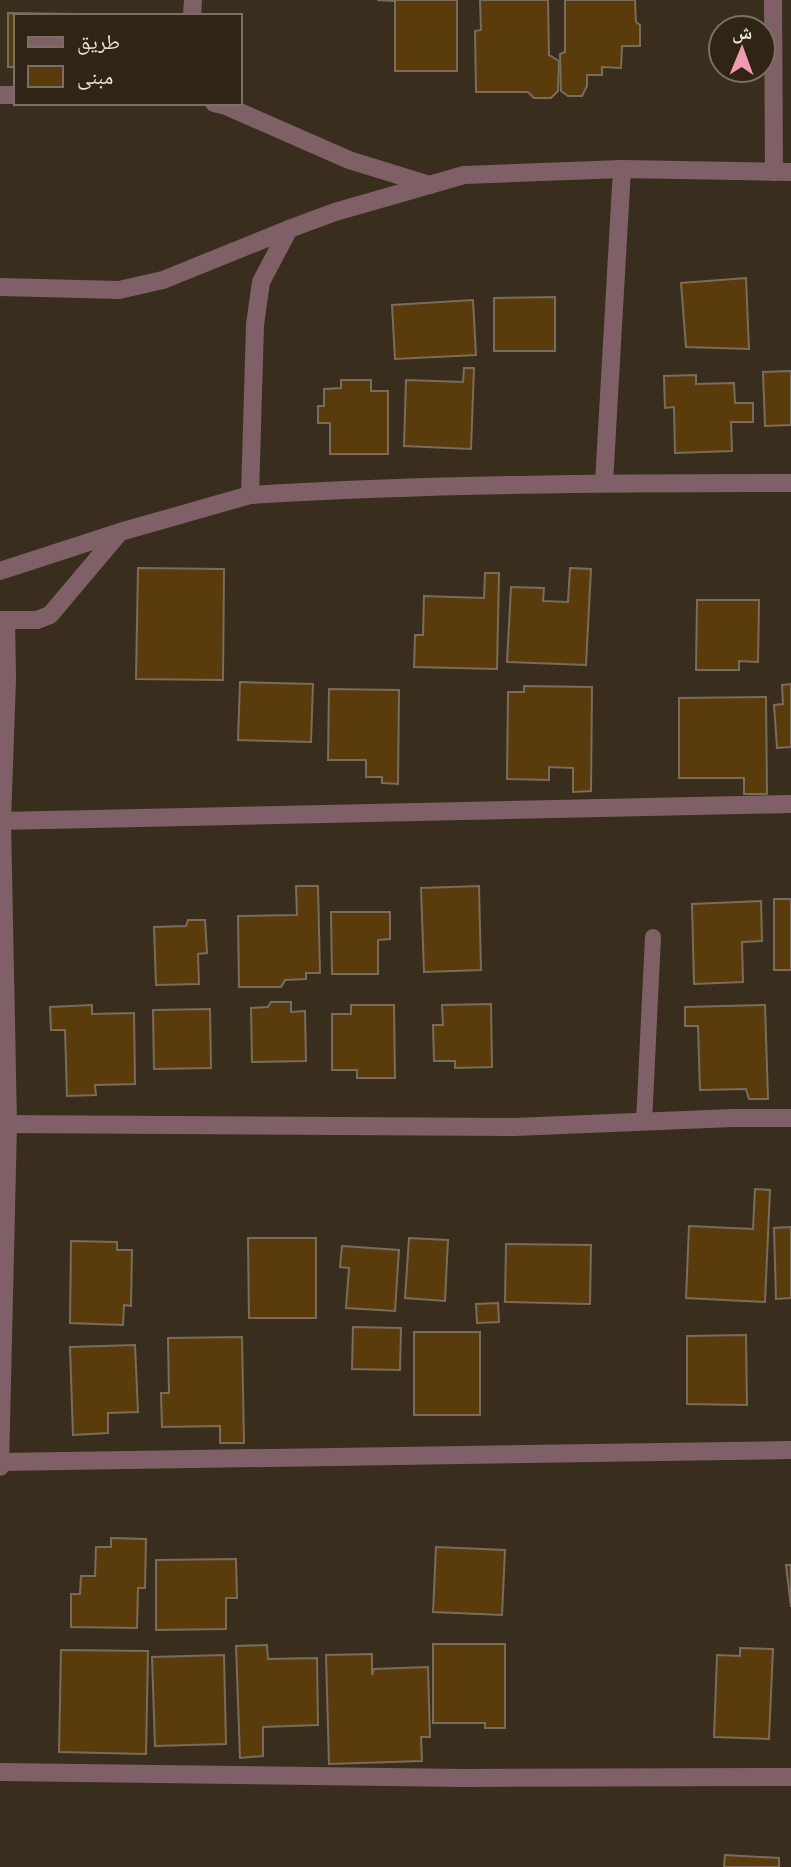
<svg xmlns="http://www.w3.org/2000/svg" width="791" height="1867" viewBox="0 0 791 1867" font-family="'Varela Round','Noto Naskh Arabic',sans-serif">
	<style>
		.building { fill: #593b0c; stroke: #7a6c5b; stroke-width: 2 }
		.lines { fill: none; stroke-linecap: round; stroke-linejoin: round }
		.lane { stroke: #7f6066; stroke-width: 16 }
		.street { stroke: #7f6066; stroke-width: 18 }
	</style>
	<rect width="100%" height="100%" fill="#392e1e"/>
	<g class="building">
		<polygon points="457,0 457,71 395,71 395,1 377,0"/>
		<polygon points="480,0 548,0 549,55 559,61 558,91 551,98 534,98 528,92 476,92 475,31 481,30"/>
		<polygon points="565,0 635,0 636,22 640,25 640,46 622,46 621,68 602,67 602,75 587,75 587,86 582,96 568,96 561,91 560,54 565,52"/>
		<polygon points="8,13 77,14 77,16 16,16 16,67 8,67"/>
		<polygon points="746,278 749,349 686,347 681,283"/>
		<polygon points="555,297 555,351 494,351 494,298"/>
		<polygon points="473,300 476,355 395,359 392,305"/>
		<polygon points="464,368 474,368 471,449 404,446 406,380 463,382"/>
		<polygon points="791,371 791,425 765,426 763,372"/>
		<polygon points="696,375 696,384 734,383 735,403 753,403 753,422 731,422 732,451 675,453 674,407 665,408 664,376"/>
		<polygon points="341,380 371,380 371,391 388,391 388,454 330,454 330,423 318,423 318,406 324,406 324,389 341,388"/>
		<polygon points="138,568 224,569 223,680 136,679"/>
		<polygon points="570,568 591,569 586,665 507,662 511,587 544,588 543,601 568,602"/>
		<polygon points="485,573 499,573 497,669 414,667 415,635 423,635 424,596 484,598"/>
		<polygon points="697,600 759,600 758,662 739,661 739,670 696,670"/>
		<polygon points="240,682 313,684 311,742 238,740"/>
		<polygon points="791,684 791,747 777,748 774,705 783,704 782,685"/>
		<polygon points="524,686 592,687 591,791 573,792 573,768 549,767 549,780 507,779 508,692 524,692"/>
		<polygon points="329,689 399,690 398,784 382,783 382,777 366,777 366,760 328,760"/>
		<polygon points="766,697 767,794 744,794 744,778 679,778 679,698"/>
		<polygon points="296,886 318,886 320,973 306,973 306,979 285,980 281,987 239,987 238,916 297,915"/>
		<polygon points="479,886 481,970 424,972 421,888"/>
		<rect x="774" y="899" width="17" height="71"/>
		<polygon points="761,901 762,941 742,942 743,982 694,984 692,904"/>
		<polygon points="331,912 390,912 390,939 378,940 378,974 332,974"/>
		<polygon points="188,920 205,920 207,953 198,954 199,984 156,985 154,927 186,926"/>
		<polygon points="271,1002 291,1002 291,1012 305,1011 306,1061 252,1062 251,1008 268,1007"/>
		<polygon points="491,1004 492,1067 455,1068 455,1061 434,1061 433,1025 443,1025 442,1005"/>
		<polygon points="92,1005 92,1014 134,1013 135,1084 95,1085 96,1095 67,1096 65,1030 51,1030 50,1007"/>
		<polygon points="351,1005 394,1005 395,1078 357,1078 357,1070 332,1070 332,1014 351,1014"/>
		<polygon points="765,1005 768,1099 749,1099 746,1089 700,1090 698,1026 685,1026 685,1007"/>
		<polygon points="210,1009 211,1068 154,1069 153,1010"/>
		<polygon points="755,1189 770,1190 765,1302 686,1298 689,1226 753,1229"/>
		<polygon points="791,1227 791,1298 776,1299 774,1228"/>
		<polygon points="248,1238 316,1238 316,1318 249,1318"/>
		<polygon points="409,1238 448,1240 445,1301 405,1298"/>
		<polygon points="71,1241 117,1242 117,1250 132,1250 131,1306 124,1305 123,1325 70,1323"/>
		<polygon points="506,1244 591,1245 590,1304 505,1302"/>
		<polygon points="342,1246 399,1250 395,1311 346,1308 349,1268 340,1267"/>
		<polygon points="498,1303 499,1322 477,1323 476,1304"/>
		<polygon points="353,1327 401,1328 400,1370 352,1369"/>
		<rect x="414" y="1332" width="66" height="83"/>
		<polygon points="746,1335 747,1405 687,1404 687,1336"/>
		<polygon points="242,1337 244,1443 220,1443 220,1426 162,1427 161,1393 169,1393 168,1338"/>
		<polygon points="135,1345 138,1412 108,1413 108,1433 73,1435 70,1347"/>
		<polygon points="111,1538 146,1539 145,1588 138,1588 137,1628 71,1627 71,1594 80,1594 81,1576 95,1576 96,1547 111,1547"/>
		<polygon points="436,1547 505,1550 502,1615 433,1612"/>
		<polygon points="236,1559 237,1598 226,1598 226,1629 156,1630 156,1560"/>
		<polygon points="786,1565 791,1565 791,1607"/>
		<polygon points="433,1644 505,1644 505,1728 485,1728 485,1723 433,1723"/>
		<polygon points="267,1645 268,1659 317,1658 318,1725 263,1727 263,1756 240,1758 236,1646"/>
		<polygon points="740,1648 773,1649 769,1739 714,1737 717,1655 740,1656"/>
		<polygon points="61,1650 148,1651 146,1754 59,1752"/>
		<polygon points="372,1654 372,1675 374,1669 428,1667 430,1737 421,1737 422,1761 329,1764 326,1655"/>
		<polygon points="224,1655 226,1744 155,1746 152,1657"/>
		<polygon points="725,1855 779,1858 779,1867 724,1867"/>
	</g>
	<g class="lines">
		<polyline class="lane" points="644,1122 653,937"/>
		<g class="street">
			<polyline points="773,0 774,172"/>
			<polyline points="192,16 193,0"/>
			<polyline points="0,95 16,95"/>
			<polyline points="214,103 226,106 349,160 430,185"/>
			<polyline points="0,287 119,290 163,280 289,229"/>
			<polyline points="604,483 622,169"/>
			<path d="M250,495C430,484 611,483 791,483"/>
			<polyline points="0,571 120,532"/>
			<polyline points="0,620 37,620 50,615 120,532 250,495 255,325 261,282 289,229 335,212 464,175 622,169 791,172"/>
			<polyline points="0,821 791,804"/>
			<polyline points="0,1124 514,1127 733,1118 791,1118"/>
			<polyline points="0,1462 791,1450"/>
			<polyline points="0,1467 8,1124 2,821 7,679 6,620"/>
			<polyline points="0,1772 464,1778 791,1777"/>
		</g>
	</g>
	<rect x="14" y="14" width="228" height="91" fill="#2f2415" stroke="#797063" stroke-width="2"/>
	<rect x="28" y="37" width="35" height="10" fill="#7f6066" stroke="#797063" stroke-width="2"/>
	<text x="77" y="49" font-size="21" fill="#e9e2d8">طريق</text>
	<rect x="28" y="66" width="35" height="21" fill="#593b0c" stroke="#797063" stroke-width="2"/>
	<text x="77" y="84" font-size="21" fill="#e9e2d8">مبنى</text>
	<g transform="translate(742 49) rotate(1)"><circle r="33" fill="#2f2415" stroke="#797063" stroke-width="2"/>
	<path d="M0-5L12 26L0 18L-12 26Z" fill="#f19ab1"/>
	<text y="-10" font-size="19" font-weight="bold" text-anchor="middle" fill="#e9e2d8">ش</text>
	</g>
</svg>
